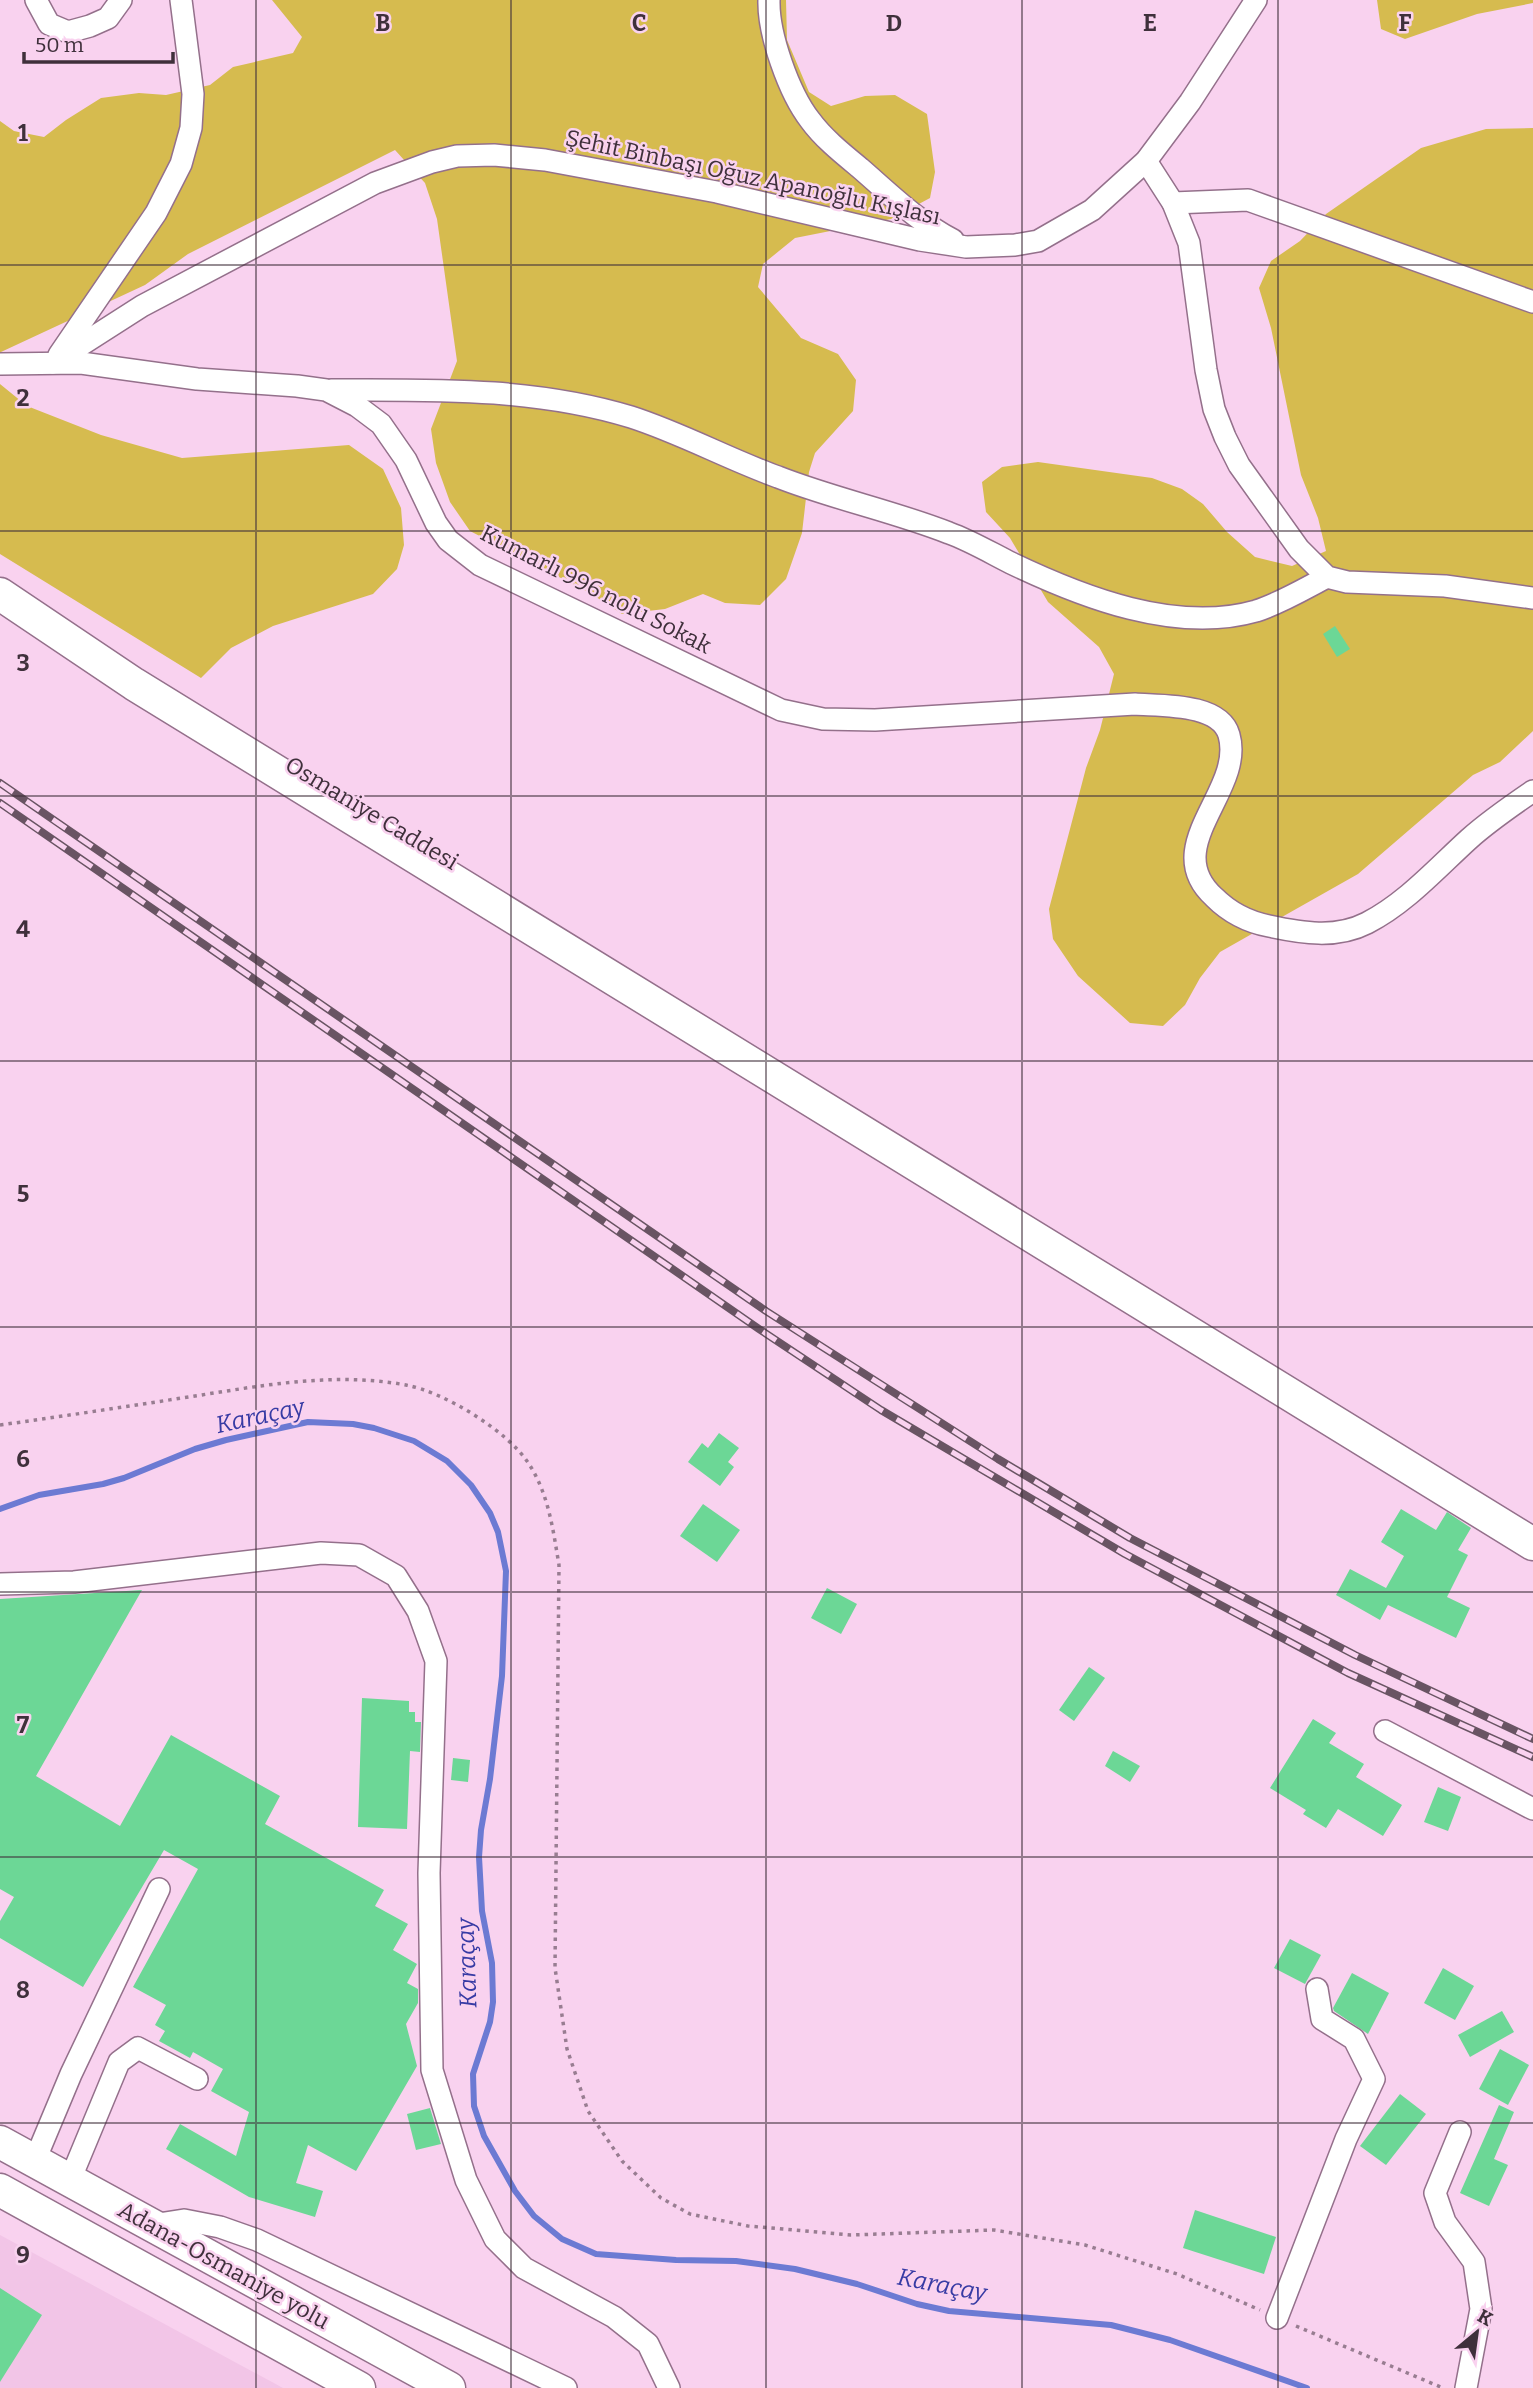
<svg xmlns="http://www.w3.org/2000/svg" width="1533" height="2388" viewBox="0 0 1533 2388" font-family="Bitter,serif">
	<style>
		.built { fill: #f2c5e7 }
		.green { fill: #d6bb4f }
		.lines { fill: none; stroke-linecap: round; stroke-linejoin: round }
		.stream { stroke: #6c7ad3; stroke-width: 6 }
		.building { fill: #6cd796 }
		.minor-casing { stroke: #94708b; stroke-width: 24 }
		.highway-casing { stroke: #94708b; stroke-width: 35 }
		.path { stroke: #987d91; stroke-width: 3.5; stroke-dasharray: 3.5 5; stroke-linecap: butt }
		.minor { stroke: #fff; stroke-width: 21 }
		.highway { stroke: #fff; stroke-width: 32 }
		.rail-casing { stroke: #695463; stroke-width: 8 }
		.rail { stroke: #f9d2ef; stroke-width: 5; stroke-dasharray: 16; stroke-linecap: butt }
		.grid { fill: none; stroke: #3f303b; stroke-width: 2; stroke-opacity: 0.55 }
		.labels { text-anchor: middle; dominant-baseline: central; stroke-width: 5; stroke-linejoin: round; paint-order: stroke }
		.street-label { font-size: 23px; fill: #3f303b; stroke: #f9d2ef }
		.water-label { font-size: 24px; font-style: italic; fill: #373ba4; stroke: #f9d2ef }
		.grid-label { font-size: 23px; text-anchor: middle; font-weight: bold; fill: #3f303b; stroke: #f9d2ef; stroke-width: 5; stroke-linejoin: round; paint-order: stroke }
	</style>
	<rect width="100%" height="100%" fill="#f9d2ef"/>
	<polygon class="built" points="0,2235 283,2388 0,2388"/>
	<g class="green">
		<polygon points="272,0 786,0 787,40 809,92 831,106 865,96 895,95 927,114 935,172 930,198 891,219 795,238 763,264 758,287 801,338 838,354 856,380 853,411 815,453 809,472 802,533 786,579 760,605 725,603 703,594 665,609 622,614 590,593 470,531 450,502 436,463 431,429 457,361 437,219 425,183 395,150 188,254 145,285 1,352 0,355 0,121 14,131 44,137 66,120 101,98 139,93 166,95 210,85 233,67 293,53 302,37"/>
		<polygon points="1377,0 1533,0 1533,3 1477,14 1405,39 1381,29"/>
		<polygon points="1533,128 1533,731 1500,762 1473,775 1358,874 1220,952 1200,978 1185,1005 1163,1026 1130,1023 1078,976 1053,939 1049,909 1086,768 1100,730 1114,674 1099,647 1048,602 1010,538 986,512 982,482 1002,467 1038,462 1152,478 1182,489 1203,504 1227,532 1255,557 1292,566 1326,551 1318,518 1301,475 1271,328 1259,288 1271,261 1300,241 1326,214 1421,148 1486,129"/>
		<polygon points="0,384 27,406 101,435 182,458 349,445 383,469 401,508 404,545 397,569 373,594 273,626 231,648 201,678 0,554"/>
	</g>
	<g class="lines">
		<polyline class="stream" points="0,1509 39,1495 103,1484 124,1478 195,1449 226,1440 308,1422 353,1424 374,1428 414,1441 447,1461 471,1485 490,1513 498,1532 506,1571 502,1676 490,1779 481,1830 479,1857 482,1911 492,1963 493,2002 490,2022 473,2074 474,2106 484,2136 515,2191 534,2216 562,2239 596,2254 676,2260 736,2261 795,2269 857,2284 917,2304 949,2311 1111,2325 1170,2340 1307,2388"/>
	</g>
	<g class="building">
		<polygon points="1335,626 1350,649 1337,657 1323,634"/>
		<polygon points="719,1433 739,1448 728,1462 734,1467 720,1486 688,1462 702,1443 708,1448"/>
		<polygon points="703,1504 740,1530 717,1562 680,1536"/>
		<polygon points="1401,1509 1436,1530 1447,1512 1471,1528 1458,1550 1468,1555 1447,1597 1470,1608 1456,1638 1388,1605 1380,1620 1336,1595 1350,1569 1386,1588 1404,1556 1381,1542"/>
		<polygon points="827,1588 857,1604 841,1634 811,1618"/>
		<polygon points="142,1590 36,1776 120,1826 171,1735 280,1796 265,1824 384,1890 375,1906 408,1924 393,1950 417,1964 407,1983 418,1989 418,2003 406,2024 417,2066 356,2171 308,2145 296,2183 323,2191 315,2217 249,2197 166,2149 180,2124 236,2156 249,2112 211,2091 223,2069 193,2052 190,2058 159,2041 165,2031 155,2025 166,2005 133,1987 198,1869 164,1850 83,1987 0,1938 0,1921 14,1897 0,1889 0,1599"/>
		<polygon points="1089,1667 1105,1678 1074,1721 1059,1710"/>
		<polygon points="362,1698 409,1701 409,1712 415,1712 415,1722 421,1722 420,1752 410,1751 407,1829 358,1827"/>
		<polygon points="1313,1719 1336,1733 1329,1743 1364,1764 1356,1777 1402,1805 1383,1836 1338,1809 1326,1828 1303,1814 1306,1810 1270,1788"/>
		<polygon points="1113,1751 1140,1766 1130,1782 1105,1766"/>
		<polygon points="453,1758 470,1760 468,1782 451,1780"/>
		<polygon points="1438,1787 1461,1797 1448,1831 1424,1822"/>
		<polygon points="1290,1939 1321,1955 1305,1984 1274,1968"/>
		<polygon points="1443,1968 1474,1986 1455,2020 1424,2003"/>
		<polygon points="1352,1973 1389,1993 1368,2034 1334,2011 1333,2008"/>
		<polygon points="1502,2011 1514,2032 1470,2057 1458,2035"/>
		<polygon points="1500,2049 1529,2065 1508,2105 1479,2089"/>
		<polygon points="1400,2094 1426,2114 1386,2165 1360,2146"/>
		<polygon points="1499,2105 1514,2112 1494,2159 1508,2165 1489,2206 1460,2193"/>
		<polygon points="430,2108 441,2144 416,2150 407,2114"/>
		<polygon points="1195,2210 1276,2237 1264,2274 1183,2248"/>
		<polygon points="0,2288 42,2315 0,2382"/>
	</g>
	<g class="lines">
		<defs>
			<g id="minor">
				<polyline points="36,0 49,24 68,32 90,26 108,18 121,0"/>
				<path d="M769,0C768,34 789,93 810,120C823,138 843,154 860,168C890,194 918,222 953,240"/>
				<polyline points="1146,161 1173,203 1189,243 1206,370 1214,409 1225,437 1239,465 1299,549 1327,577 1347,582 1445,586 1533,598"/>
				<polyline points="1173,203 1248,200 1533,302"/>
				<polyline points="59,355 156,213 181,164 191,128 193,94 181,0"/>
				<polyline points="53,363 142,306 375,183 432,162 457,156 494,155 545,160 717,192 920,240 966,247 1015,245 1038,241 1092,210 1146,161 1190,102 1256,0"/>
				<path d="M0,364L81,363L197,379L297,386L326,390L357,406L381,424L406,460L436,523L448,540L480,565L781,710L823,719L875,720L1135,704C1162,706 1220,703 1229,735C1245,791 1158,846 1214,897C1229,912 1248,922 1269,926C1302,933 1336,939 1367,923C1406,903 1437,868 1469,839C1489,821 1511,806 1533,791"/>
				<path d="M331,390C431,390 533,387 631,417C681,433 728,459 778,477C834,499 893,511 949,533C971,541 991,553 1011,563C1082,597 1176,634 1256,611C1281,603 1304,589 1327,577"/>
				<polyline points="0,1584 74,1582 321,1553 359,1555 396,1576 418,1611 436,1661 429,1873 432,2070 466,2180 495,2239 524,2268 614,2317 648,2344 669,2388"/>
				<polyline points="1385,1731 1533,1809"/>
				<polyline points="1460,2132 1435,2193 1445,2222 1474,2262 1481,2309 1466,2388"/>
				<polyline points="35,2160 71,2074 159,1889"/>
				<polyline points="70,2180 119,2062 138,2048 197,2079"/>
				<polyline points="152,2225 184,2220 220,2227 257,2240 566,2388"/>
				<polyline points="1277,2318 1346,2139 1374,2079 1354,2039 1322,2019 1317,1989"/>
			</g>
			<g id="highway">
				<polyline points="0,594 134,684 1533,1544"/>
				<polyline points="0,2142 449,2388"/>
				<polyline points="0,2190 359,2388"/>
			</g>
		</defs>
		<use href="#minor" class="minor-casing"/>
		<use href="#highway" class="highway-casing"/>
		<g class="path">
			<path d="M0,1425C65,1416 130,1406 195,1396C265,1385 335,1372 406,1385C444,1392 508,1431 529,1464C549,1495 553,1530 559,1565L555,1968L567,2049L588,2111L622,2161L661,2198L690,2214L748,2226L851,2235L994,2230L1085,2245L1177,2274L1260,2310"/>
			<polyline points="1296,2326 1443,2388"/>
		</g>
		<use href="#minor" class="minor"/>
		<use href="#highway" class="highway"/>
		<defs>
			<g id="rail">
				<polyline points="0,783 766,1311 998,1459 1130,1538 1355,1655 1533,1739"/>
				<polyline points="0,803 759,1329 881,1410 1125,1554 1348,1673 1533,1757"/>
			</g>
		</defs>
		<use href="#rail" class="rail-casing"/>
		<use href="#rail" class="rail"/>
	</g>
	<path class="grid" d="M256,0V2388M511,0V2388M766,0V2388M1022,0V2388M1278,0V2388M0,265H1533M0,531H1533M0,796H1533M0,1061H1533M0,1327H1533M0,1592H1533M0,1857H1533M0,2123H1533"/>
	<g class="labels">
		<g class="street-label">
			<text transform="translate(753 177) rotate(12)">Şehit Binbaşı Oğuz Apanoğlu Kışlası</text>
			<text transform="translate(596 589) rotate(27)">Kumarlı 996 nolu Sokak</text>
			<text transform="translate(372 813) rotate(31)">Osmaniye Caddesi</text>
			<text transform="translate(224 2265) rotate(29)">Adana-Osmaniye yolu</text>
		</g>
		<g class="water-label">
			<text transform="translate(260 1416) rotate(-12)">Karaçay</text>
			<text transform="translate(467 1963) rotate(-92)">Karaçay</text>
			<text transform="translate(942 2285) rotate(11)">Karaçay</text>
		</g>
	</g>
	<g class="grid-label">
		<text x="383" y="31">B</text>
		<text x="639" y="31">C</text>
		<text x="894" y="31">D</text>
		<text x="1150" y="31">E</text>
		<text x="1405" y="31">F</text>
		<text x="23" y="141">1</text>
		<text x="23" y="406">2</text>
		<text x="23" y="671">3</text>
		<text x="23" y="937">4</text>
		<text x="23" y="1202">5</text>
		<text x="23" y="1467">6</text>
		<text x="23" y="1733">7</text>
		<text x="23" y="1998">8</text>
		<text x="23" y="2263">9</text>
	</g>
	<g transform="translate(1477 2332) rotate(29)" stroke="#f9d2ef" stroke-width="5" paint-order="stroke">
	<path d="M0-5L12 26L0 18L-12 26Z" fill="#3f303b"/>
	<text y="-10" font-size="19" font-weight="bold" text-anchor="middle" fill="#3f303b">K</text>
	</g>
	<path d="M24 52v10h149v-10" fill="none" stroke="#3f303b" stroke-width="3.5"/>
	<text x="35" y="52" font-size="21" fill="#3f303b" stroke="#f9d2ef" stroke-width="5" paint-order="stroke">50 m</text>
</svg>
